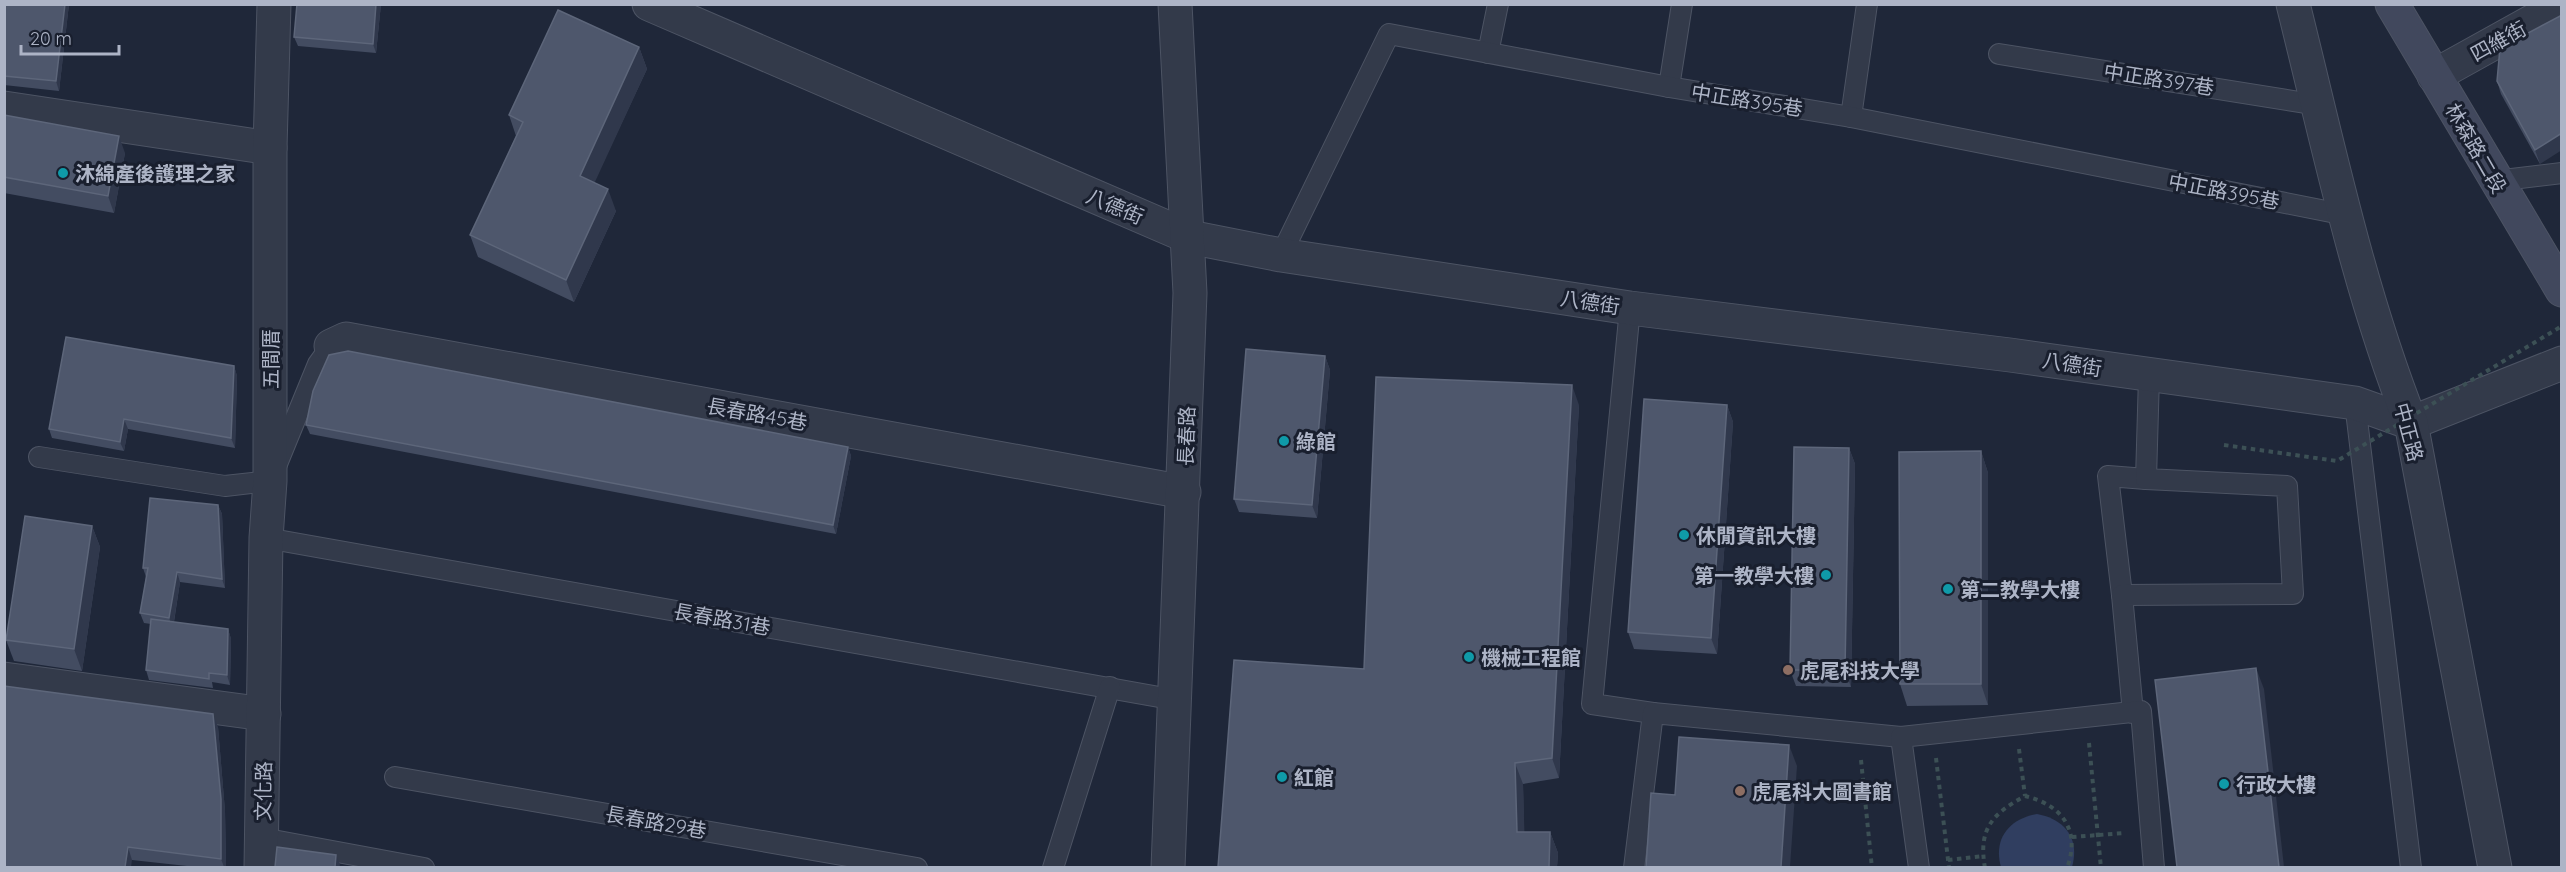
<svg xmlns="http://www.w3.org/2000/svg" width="2566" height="872" viewBox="0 0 2566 872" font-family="Quicksand,'Noto Sans TC',sans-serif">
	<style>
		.water { fill: #303e60 }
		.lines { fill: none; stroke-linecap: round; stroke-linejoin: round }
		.lane-casing { stroke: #4d5464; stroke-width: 22 }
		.street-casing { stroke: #4d5464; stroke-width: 35 }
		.secondary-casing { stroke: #4d5464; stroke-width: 35 }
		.path { stroke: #3c5055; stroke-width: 4; stroke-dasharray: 4.5 4.5; stroke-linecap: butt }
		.lane { stroke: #333a4a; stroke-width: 20 }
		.street { stroke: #333a4a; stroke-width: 33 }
		.secondary { stroke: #41485d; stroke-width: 33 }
		.path-bridge { stroke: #3c5055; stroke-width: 4; stroke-dasharray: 4.5 4.5; stroke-linecap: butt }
		.wall { fill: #434c61 }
		.shaded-wall { fill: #30384c }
		.building { fill: #4e576c; stroke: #5d667a; stroke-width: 1.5 }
		.culture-dot { fill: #0f9aa8; stroke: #191f2e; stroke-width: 2 }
		.education-dot { fill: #8d6e63; stroke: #191f2e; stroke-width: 2 }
		.labels { text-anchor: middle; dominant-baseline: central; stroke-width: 6; stroke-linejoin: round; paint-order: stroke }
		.street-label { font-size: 20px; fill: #adb4c6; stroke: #191f2e }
		.poi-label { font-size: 20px; font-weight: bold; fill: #adb4c6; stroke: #191f2e; text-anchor: start }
	</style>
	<rect width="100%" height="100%" fill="#1f2739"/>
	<path class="water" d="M2037,814C2065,819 2080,839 2072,867H2001C1993,839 2009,819 2037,814Z"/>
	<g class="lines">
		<defs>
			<g id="lane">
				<polyline points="1488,53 1498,4"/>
				<polyline points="1999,54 2318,105"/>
				<polyline points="1669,87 1682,4"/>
				<polyline points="1851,117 1867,4"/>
				<polyline points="2495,181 2562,173"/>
				<polyline points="1281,255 1389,34 1669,87 1851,117 2346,215"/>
				<polyline points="1630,308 1592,704 1653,713"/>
				<polyline points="2355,403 2411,868"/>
				<polyline points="39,457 225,486 270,481 318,364 331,346"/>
				<polyline points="266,538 1176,700"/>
				<polyline points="2122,595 2108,476 2146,479"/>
				<polyline points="2133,713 2122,595 2293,594 2287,486 2146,479 2149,376"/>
				<polyline points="395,777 917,868"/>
				<polyline points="262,838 424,868"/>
				<polyline points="1053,868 1110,687"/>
				<polyline points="1634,868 1653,713 1901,737"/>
				<polyline points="1919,868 1901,737 2141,711 2154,868"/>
			</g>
			<g id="street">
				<polyline points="649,4 1189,237 1281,255 1630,308 2010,355 2355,403 2411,423 2562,363"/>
				<path d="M2293,4C2328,144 2358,289 2411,423L2495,868"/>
				<polyline points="2434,76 2562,5"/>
				<polyline points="4,108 270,148"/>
				<polyline points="331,346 346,339 1184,492"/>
				<polyline points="4,679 264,714"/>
				<polyline points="261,868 266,538 270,481 270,148 274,4"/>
				<polyline points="1168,868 1190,293 1175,4"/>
			</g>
			<polyline id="secondary" points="2392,4 2562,290"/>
		</defs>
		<use href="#lane" class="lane-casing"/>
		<use href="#street" class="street-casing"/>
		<use href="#secondary" class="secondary-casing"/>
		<g class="path">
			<polyline points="2089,743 2101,868"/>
			<polyline points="2019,749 2025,796"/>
			<polyline points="1936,758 1949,868"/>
			<polyline points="1861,760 1872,868"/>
			<polyline points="2072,837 2125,833"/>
			<polyline points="1948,860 1983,856"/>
			<path d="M1985,868C1978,829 1992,814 2025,796C2062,805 2081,830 2067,868"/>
		</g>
		<use href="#lane" class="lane"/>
		<use href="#street" class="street"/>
		<use href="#secondary" class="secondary"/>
		<polyline class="path-bridge" points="2224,445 2337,461 2562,326"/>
	</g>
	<g class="wall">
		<polygon points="4,4 69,4 59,91 4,85"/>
		<polygon points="381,4 376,53 298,46 294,37"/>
		<polygon points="2562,15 2540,164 2501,94 2497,81"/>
		<polygon points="639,47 647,69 594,182 616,211 574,302 478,257 470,235 516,136 509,115"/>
		<polygon points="4,115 125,153 114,213 4,193"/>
		<polygon points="1325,356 1330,370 1317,518 1239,512 1234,499"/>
		<polygon points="234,366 237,376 235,448 128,429 124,451 52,438 49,429"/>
		<polygon points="1579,405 1559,778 1523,784 1524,832 1550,832 1558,853 1557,867 1364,669"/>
		<polygon points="1727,405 1733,422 1717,654 1634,649 1628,632"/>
		<polygon points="306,425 848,447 851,456 836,534 310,434"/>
		<polygon points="1849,448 1855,464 1851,687 1796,686 1790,670"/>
		<polygon points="1981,451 1988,473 1988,705 1907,706 1900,684"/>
		<polygon points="218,505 222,514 225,588 180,582 174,622 228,629 231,639 230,685 212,682 213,688 149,680 146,670 151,624 144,623 140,613 146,577 143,568"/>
		<polygon points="92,526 100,547 82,671 14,661 6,640"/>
		<polygon points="218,727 225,811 226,867 196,867 132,860 4,867"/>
	</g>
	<g class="shaded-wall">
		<polygon points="65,4 69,4 59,91 56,81"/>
		<polygon points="376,4 381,4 376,53 373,44"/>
		<polygon points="639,47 647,69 588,197 580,176"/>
		<polygon points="2562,133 2562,150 2540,164 2535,150"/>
		<polygon points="119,136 125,153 114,213 108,196"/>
		<polygon points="608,189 616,211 574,302 566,280"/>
		<polygon points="1325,356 1330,370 1317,518 1312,505"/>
		<polygon points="234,366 237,376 235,448 231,438"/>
		<polygon points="1572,385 1579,405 1559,778 1552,758"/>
		<polygon points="1727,405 1733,422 1717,654 1711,638"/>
		<polygon points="124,419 128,429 124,451 120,442"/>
		<polygon points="848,447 851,456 836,534 833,525"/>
		<polygon points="1849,448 1855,464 1851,687 1845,670"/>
		<polygon points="1981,451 1988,473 1988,705 1981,684"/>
		<polygon points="218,505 222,514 225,588 222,579"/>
		<polygon points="92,526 100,547 82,671 74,649"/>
		<polygon points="177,572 180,582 173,627 169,618"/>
		<polygon points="228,629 231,639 230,685 227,675"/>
		<polygon points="2256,668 2264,689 2284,867 2279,867"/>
		<polygon points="213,714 218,727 225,811 226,867 224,867 221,859"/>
		<polygon points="1789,745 1797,766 1790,867 1781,867"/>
		<polygon points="1515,763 1523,784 1525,852 1517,832"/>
		<polygon points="1550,832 1558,853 1557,867 1549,867"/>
		<polygon points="128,847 132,860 131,867 125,867"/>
		<polygon points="336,855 340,865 339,867 335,867"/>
	</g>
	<g class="building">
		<polygon points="4,4 65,4 56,81 4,76"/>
		<polygon points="297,4 376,4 373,44 294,37"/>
		<polygon points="558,10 639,47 580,176 608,189 566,280 470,235 523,122 509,115"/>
		<polygon points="2562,15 2562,133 2535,150 2497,81 2500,48"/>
		<polygon points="4,115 119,136 108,196 4,177"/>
		<polygon points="66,337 234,366 231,438 124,419 120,442 49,429"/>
		<polygon points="1246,349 1325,356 1312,505 1234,499"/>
		<polygon points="348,351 848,447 833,525 306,425 313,391 329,355"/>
		<polygon points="1376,377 1572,385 1552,758 1515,763 1517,832 1550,832 1549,867 1218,867 1234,660 1364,669"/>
		<polygon points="1644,399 1727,405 1711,638 1628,632"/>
		<polygon points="1794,447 1849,448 1845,670 1790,670"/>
		<polygon points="1981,451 1981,684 1900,684 1899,452"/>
		<polygon points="150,498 218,505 222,579 177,572 169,618 140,613 148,568 143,568"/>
		<polygon points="25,516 92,526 74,649 6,640"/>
		<polygon points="151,619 228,629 227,675 209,673 209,679 146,670"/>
		<polygon points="2256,668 2279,867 2177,867 2155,680"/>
		<polygon points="4,686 213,714 221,799 221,859 128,847 125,867 4,867"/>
		<polygon points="1679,737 1789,745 1781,867 1646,867 1651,793 1675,795"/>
		<polygon points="277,847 336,855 335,867 275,867"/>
	</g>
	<g class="culture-dot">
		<circle cx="63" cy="173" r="6"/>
		<circle cx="1284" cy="441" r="6"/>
		<circle cx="1684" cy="535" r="6"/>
		<circle cx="1826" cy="575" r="6"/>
		<circle cx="1948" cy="589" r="6"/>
		<circle cx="1469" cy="657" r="6"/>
		<circle cx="1282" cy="777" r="6"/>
		<circle cx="2224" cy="784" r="6"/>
	</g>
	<g class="education-dot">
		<circle cx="1788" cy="670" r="6"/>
		<circle cx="1740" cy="791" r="6"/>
	</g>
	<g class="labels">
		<g class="street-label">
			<text transform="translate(2498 41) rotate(-29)">四維街</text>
			<text transform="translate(2159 79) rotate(9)">中正路397巷</text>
			<text transform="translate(1747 100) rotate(9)">中正路395巷</text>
			<text transform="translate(2476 148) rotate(60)">林森路二段</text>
			<text transform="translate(2224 191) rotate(11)">中正路395巷</text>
			<text transform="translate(1115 206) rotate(23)">八德街</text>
			<text transform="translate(1590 302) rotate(9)">八德街</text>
			<text transform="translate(270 359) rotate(-90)">五間厝</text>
			<text transform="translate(2072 364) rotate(9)">八德街</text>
			<text transform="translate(757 414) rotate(10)">長春路45巷</text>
			<text transform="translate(2409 432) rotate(75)">中正路</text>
			<text transform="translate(1186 436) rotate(-88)">長春路</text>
			<text transform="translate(722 619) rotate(10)">長春路31巷</text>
			<text transform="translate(263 791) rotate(-89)">文化路</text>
			<text transform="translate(656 822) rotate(10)">長春路29巷</text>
		</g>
		<g class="poi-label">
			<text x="75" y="173">沐綿產後護理之家</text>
			<text x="1296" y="441">綠館</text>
			<text x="1696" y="535">休閒資訊大樓</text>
			<text x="1814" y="575" text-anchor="end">第一教學大樓</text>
			<text x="1960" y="589">第二教學大樓</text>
			<text x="1481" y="657">機械工程館</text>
			<text x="1800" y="670">虎尾科技大學</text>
			<text x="1294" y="777">紅館</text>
			<text x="2236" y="784">行政大樓</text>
			<text x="1752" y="791">虎尾科大圖書館</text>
		</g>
	</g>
	<rect width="2566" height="872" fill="none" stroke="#adb4c6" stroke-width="12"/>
	<path d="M21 45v9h98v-9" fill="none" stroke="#adb4c6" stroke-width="3"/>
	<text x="30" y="45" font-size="18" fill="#adb4c6" stroke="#191f2e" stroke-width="4.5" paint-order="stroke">20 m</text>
</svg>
